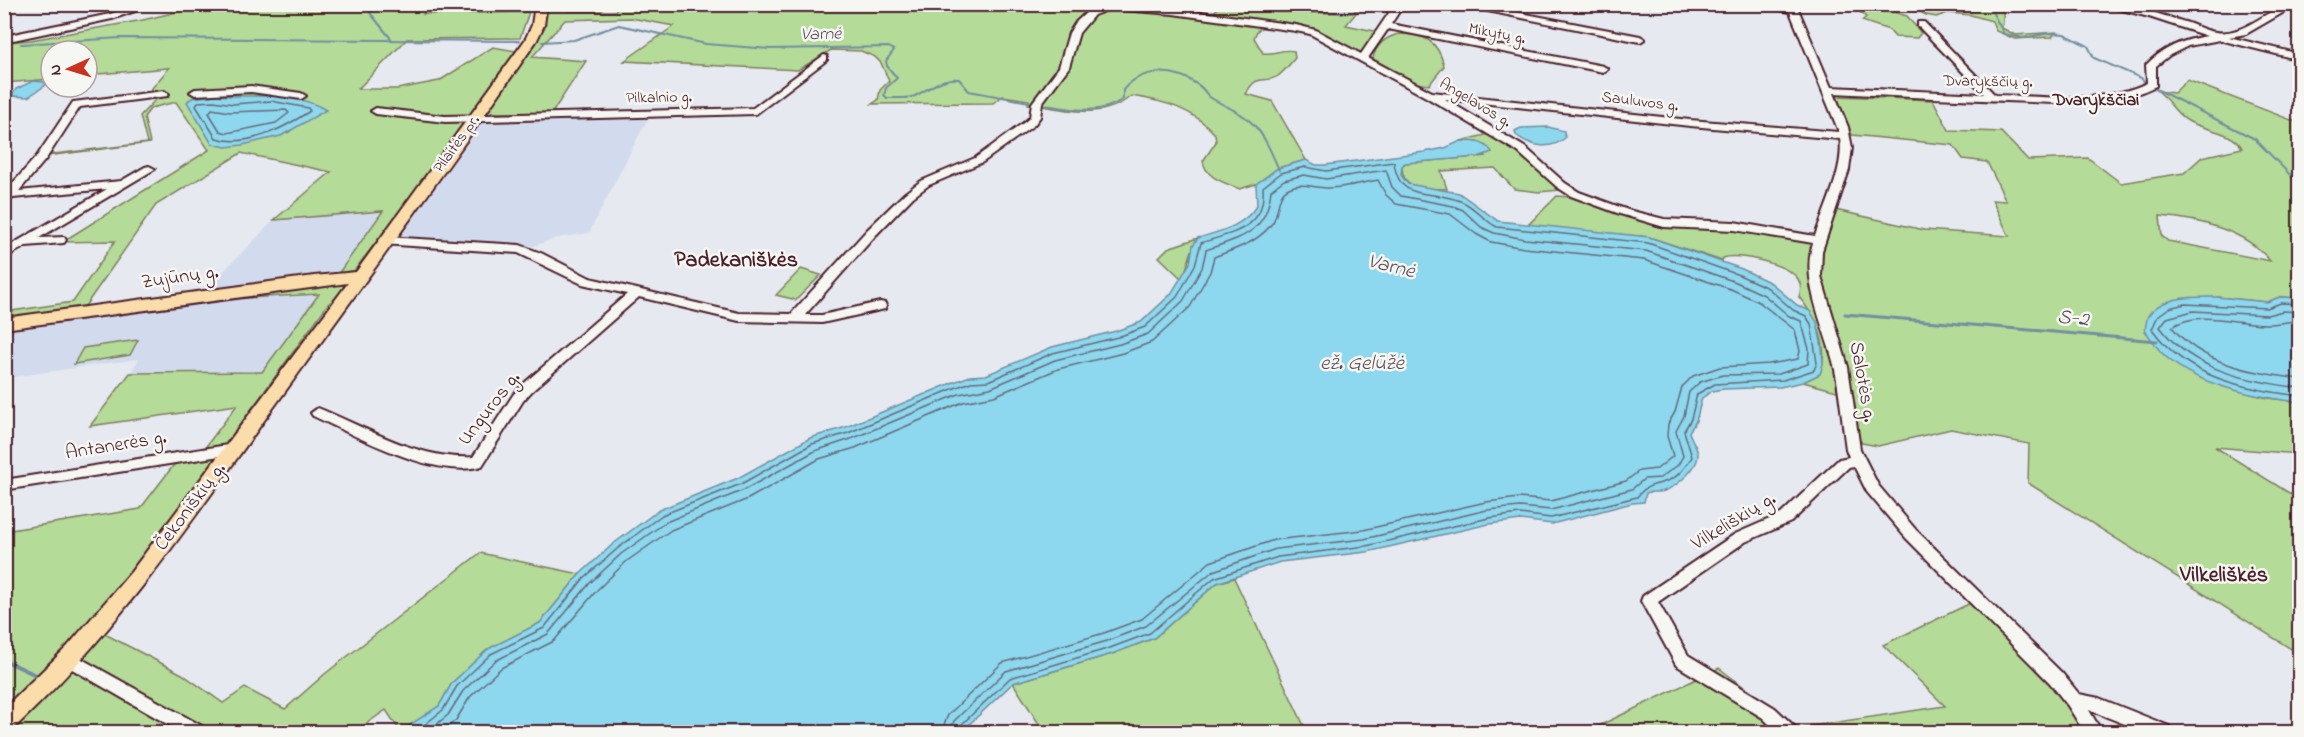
<svg xmlns="http://www.w3.org/2000/svg" width="2304" height="737" viewBox="0 0 2304 737" font-family="'Indie Flower',sans-serif">
	<style>
		.built { fill: #d2dbed }
		.green { fill: #b4db97; stroke: #7f7d61; stroke-width: 1.5; fill-rule: evenodd }
		.water { fill: #8dd8ee; stroke: #728ea0; stroke-width: 1.5 }
		.lines { fill: none; stroke-linecap: round; stroke-linejoin: round }
		.shore { stroke: #656979; stroke-width: 1.5 }
		.stream-far2 { stroke: #728ea0; stroke-width: 2 }
		.stream-far1 { stroke: #728ea0; stroke-width: 3 }
		.stream { stroke: #728ea0; stroke-width: 4 }
		.minor-casing { stroke: #4a1f2b; stroke-width: 4 }
		.major-casing { stroke: #4a1f2b; stroke-width: 4 }
		.minor { fill: #f6f6f2; fill-rule: evenodd }
		.major { fill: #fbddab; fill-rule: evenodd }
		.labels { text-anchor: middle; dominant-baseline: central; stroke-width: 5; stroke-linejoin: round; paint-order: stroke }
		.far-street-label { font-size: 16px; fill: #4a1f2b; stroke: #f6f6f2 }
		.far-water-label { font-size: 18px; font-style: italic; fill: #5b4d5c; stroke: #f6f6f2 }
		.far-quarter-label { font-size: 18px; font-weight: bold; fill: #4a1f2b; stroke: #f6f6f2 }
		.street-label { font-size: 20px; fill: #4a1f2b; stroke: #f6f6f2 }
		.water-label { font-size: 21px; font-style: italic; fill: #5b4d5c; stroke: #f6f6f2 }
		.quarter-label { font-size: 22px; font-weight: bold; fill: #4a1f2b; stroke: #f6f6f2 }
	</style>
	<rect width="100%" height="100%" fill="#e6eaf0"/>
	<filter id="ink" filterUnits="userSpaceOnUse"><feTurbulence type="fractalNoise" baseFrequency=".0167" numOctaves="2"/><feDisplacementMap in="SourceGraphic" scale="12" xChannelSelector="R" yChannelSelector="G"/><feConvolveMatrix kernelMatrix="1 2 1 2 8 2 1 2 1" color-interpolation-filters="sRGB"/></filter>
	<g filter="url(#ink)">
		<g class="built">
			<polygon points="1199,4 1360,5 1354,13 1278,12 1221,5 1213,14 1193,12"/>
			<polygon points="431,5 531,5 529,12 423,14"/>
			<polygon points="646,117 648,118 589,233 558,238 530,247 513,244 413,241 396,238 481,122"/>
			<polygon points="384,211 338,274 202,293 274,220"/>
			<polygon points="319,294 262,372 130,373 139,359 5,378 4,326 200,300"/>
		</g>
		<g class="green">
			<path d="M430,4L423,14L529,12L520,38L407,39L358,89H397L439,81L493,47L516,51L405,204L354,271L338,274L383,211L274,220L331,172L241,153L156,205L83,309L5,320V312L73,302L115,241L62,242L209,150L176,102L151,108L144,117L150,143L38,157L5,194L37,156L147,143L140,116L160,95L147,94L169,68L87,75V51H51V79L5,83V42L31,40L143,20L206,5ZM263,95L290,97L297,125L289,132L242,145L189,100L197,97L243,98Z"/>
			<path d="M619,4H743V9L1024,5L1199,4L1194,11L1212,14L1221,5L1278,12L1353,13L1360,5H1396L1390,13L1361,7L1346,25L1379,32L1363,53H1357C1324,33 1310,27 1271,20L1257,31L1254,38L1263,53C1274,55 1284,48 1294,51L1295,58C1290,64 1284,72 1278,76C1264,85 1257,72 1246,94L1272,101L1306,160L1278,168L1256,184L1240,189C1226,183 1205,178 1203,161L1216,142L1215,134C1192,108 1164,101 1131,96C1101,122 1063,108 1028,104L1029,100L1003,96L993,103L872,104L878,100L880,90L889,81L881,63L875,57L861,51L831,50L798,70L624,61L674,26L631,18L565,20L532,57L586,61L552,113H497L488,111L545,5H572L569,11H615Z"/>
			<polygon points="1862,4 1897,5 1886,6 1883,9 1907,16 1921,33 1917,38 1895,37 1889,30 1862,21 1866,17 1856,9 1857,6"/>
			<path d="M1907,5H1997C2006,10 2003,19 2002,28L2015,35L2056,32L2052,37L2015,39L1996,31L1992,21L1971,15L1948,13L1936,17L1926,15Z"/>
			<path d="M1399,34C1424,34 1438,40 1444,66L1429,85L1416,83L1373,59C1375,45 1386,37 1399,34Z"/>
			<path d="M2187,80L2299,123V298L2280,297L2267,302L2217,297L2228,388L2268,398L2299,402V454L2215,447L2299,499V654L2028,483L2029,444L1951,429L1878,446L1862,443L1858,438L1852,395L1803,382L1820,374C1830,346 1816,318 1799,297C1801,291 1802,285 1798,279C1789,265 1738,252 1723,258L1722,261L1649,237L1527,226L1557,196L1582,198L1652,223L1720,227L1824,242L1835,210L1924,230L2009,236L1992,200L2006,201L1987,162L1963,159L1953,145L1852,135L1837,96L1933,100L1949,130L2001,132L2028,160L2088,158L2121,183L2184,173L2202,157L2242,148C2233,131 2203,130 2188,121C2175,114 2169,100 2158,91L2174,93ZM2160,216C2197,219 2246,230 2270,261L2168,241L2162,236Z"/>
			<path d="M1489,134L1520,152L1561,190L1539,192L1514,189L1495,168L1441,171L1447,189C1427,188 1401,192 1402,166L1405,163L1486,156L1477,142L1461,141Z"/>
			<path d="M1198,238C1190,250 1189,265 1182,279L1159,257L1168,248Z"/>
			<polygon points="801,269 821,275 796,300 776,295"/>
			<polygon points="341,284 345,286 341,294 328,304 111,602 5,714 5,531 140,509 183,453 204,449 237,405 90,426 130,373 262,372 319,294 227,299 239,295"/>
			<polygon points="138,340 130,355 74,364 83,348"/>
			<polygon points="480,553 580,574 540,623 488,649 452,683 439,706 420,721 400,731 386,710 360,728 344,732 5,732 103,633 182,674 223,703 245,688 285,709 326,673"/>
			<polygon points="1234,578 1307,732 1044,732 1013,683 1112,654 1154,638 1217,583"/>
			<polygon points="1975,601 2033,659 2088,732 1586,732 1719,668 1798,728 1945,706 1883,645"/>
		</g>
		<g class="water">
			<polygon points="33,81 44,82 46,85 28,97 12,96 16,89"/>
			<path d="M215,95C250,99 291,89 326,110L281,136L242,145L226,147L212,144L187,102L192,98Z"/>
			<path d="M1521,128L1548,127L1564,131L1565,138C1550,151 1530,146 1516,135L1515,131Z"/>
			<path d="M1461,141C1473,141 1485,141 1492,152L1478,157L1405,163L1402,166L1401,175L1408,184L1459,193L1498,221L1649,237L1742,269L1771,283L1797,305L1810,311L1817,322L1822,347L1823,364L1820,374L1803,382L1780,387L1724,389L1712,391L1702,398L1696,421L1689,432C1691,439 1697,447 1698,454C1699,468 1676,487 1664,491C1659,493 1652,491 1646,493L1644,502L1632,503L1552,524L1521,520L1489,524L1367,552L1280,562L1217,583L1154,638L1112,654L1013,683L961,732H399L439,706L452,683L488,649L540,623L580,574L613,544L659,510L738,478L810,438L846,427L954,382L970,376L986,375L1052,347L1116,331L1141,322L1171,294L1190,263L1193,245L1198,238C1221,231 1243,227 1257,205L1256,184L1278,168L1306,160L1316,165H1325L1424,152L1445,148Z"/>
			<path d="M2217,297L2267,302L2280,297L2299,298V402C2257,397 2193,385 2162,353C2156,347 2151,338 2145,331C2146,327 2146,320 2148,316C2161,295 2196,297 2217,297Z"/>
		</g>
		<g class="lines">
			<g class="shore">
				<path d="M214,101L233,104L271,101L308,108L310,111C284,128 248,148 216,138L196,106L198,102Z"/>
				<polygon points="212,109 230,112 286,110 289,113 276,123 227,133 220,131 209,113"/>
				<path d="M2300,304L2281,303L2267,308L2185,304L2169,308L2158,316L2152,329C2188,379 2243,388 2300,396"/>
				<path d="M2300,312L2283,311L2267,315L2193,311L2167,318L2160,327C2193,371 2248,381 2300,388"/>
				<path d="M2300,321C2289,321 2278,324 2266,324C2237,324 2198,309 2172,327C2202,365 2255,373 2300,379"/>
				<path d="M410,732L423,726L443,710L457,686L491,654L544,628L584,578L617,549L662,515L741,484L812,444L848,433L957,387L971,382L988,381L1053,353L1118,337L1145,327L1177,297L1195,265L1201,243C1234,232 1266,229 1263,187L1281,173L1305,167L1326,171L1394,162C1399,205 1432,188 1463,202C1476,208 1484,221 1497,227L1648,243L1739,275L1768,288L1793,310L1806,316L1811,324L1817,363L1814,370L1783,380L1715,384L1697,394L1691,419L1684,431L1692,457C1685,467 1679,477 1667,481C1652,487 1648,483 1637,497L1551,518L1520,514L1489,518L1366,546L1278,557L1214,578L1150,633L1110,648L1010,678L960,726L958,732"/>
				<path d="M427,732L448,715L463,691L495,661L548,634L590,583L621,554L666,522L744,490L815,451L851,439L959,394L990,388L1055,360L1120,344L1148,334L1183,301L1202,268L1206,250C1242,237 1267,233 1271,190L1284,180L1304,175L1326,179L1386,170L1392,187L1401,196L1453,206L1463,210L1481,227L1494,233L1525,239L1646,251L1736,282L1764,295L1789,316L1801,321L1809,349L1808,364L1779,374L1723,375L1700,382L1689,392L1684,416L1676,431L1683,456L1678,465L1660,478L1644,479L1632,489L1551,510L1520,507L1487,510L1364,539L1276,549L1213,571L1146,626L1107,641L1006,671L954,721L950,732"/>
				<path d="M441,732L456,720L470,697L501,668L554,641L597,590L627,561L671,530L748,499L819,459L855,448L963,402L994,396L1058,369L1123,353L1152,342L1190,307L1210,272L1214,257C1235,249 1260,242 1273,222C1279,212 1277,195 1287,189C1301,181 1313,188 1328,188C1344,188 1362,183 1378,180L1386,195L1396,204L1450,214L1476,234L1491,242L1524,248L1644,260L1733,290L1759,302L1795,330L1800,351L1798,359L1769,364L1720,367L1693,376L1682,387L1675,412L1668,424L1667,436L1673,456L1657,469L1639,471L1626,481L1551,501L1519,498L1486,502L1363,530L1274,540L1210,562L1142,619L1104,633L1002,663L948,715L941,732"/>
			</g>
			<g class="stream-far2">
				<polyline points="363,4 392,40"/>
				<polyline points="1988,4 2004,34 2023,38 2050,33 2064,34 2088,46 2094,58 2141,78 2148,85"/>
				<path d="M542,42L574,40L619,25L706,44L770,49L889,47L894,50L886,61L887,66L897,78L886,88L884,95L887,98C896,98 908,99 915,96C931,88 941,77 959,79L969,91L1029,102"/>
				<polyline points="21,44 121,38 519,41"/>
				<polyline points="4,45 9,45"/>
				<polyline points="2152,87 2255,139 2300,185"/>
				<path d="M1045,105C1071,109 1100,116 1123,99V90C1142,67 1175,68 1198,85C1204,88 1206,95 1211,98C1226,107 1242,112 1254,125C1266,138 1272,154 1279,170"/>
			</g>
			<polyline class="stream-far1" points="1845,314 2157,341"/>
			<polyline class="stream" points="4,660 40,677"/>
			<defs>
				<g id="minor">
					<polygon points="140,4 155,4 112,19 4,42 4,36 110,14"/>
					<path d="M1103,4L1173,8L1296,25L1316,30L1361,54L1395,4H1404L1391,24L1603,66L1608,69L1603,72L1388,29L1368,58L1432,92L1690,120L1839,132L1790,12L1754,4L1787,6V4H1796L1831,87L1984,94L1918,26V22H1924L1995,95C2045,96 2100,105 2147,83L2146,65C2162,48 2185,39 2207,36L2149,17L2099,4C2129,4 2156,13 2185,22C2195,25 2206,31 2216,32C2247,37 2269,4 2298,4L2246,34L2229,37L2300,54V60L2220,40L2188,46L2170,55L2156,66V86C2109,109 2058,103 2007,101C1950,99 1892,96 1834,93L1848,127L1852,148L1849,170L1822,251L1821,276L1848,367L1860,449L1878,485L1916,530L2062,673L2079,694L2099,698L2169,726L2172,732H2145L2089,710L2102,732H2084L2068,706L2050,683L1906,538L1867,492L1854,466L1849,467L1791,522L1745,542L1658,602L1688,655L1775,708L1794,726L1797,732H1777L1763,718L1676,665L1641,601L1643,596L1735,534L1781,514L1839,459L1849,457L1846,449C1842,421 1840,392 1834,365C1825,328 1800,280 1813,243L1734,230L1664,227L1620,214L1571,196L1557,187L1518,152L1426,97L1310,34L1296,31L1173,14L1110,9L1094,15L1079,33L1069,67L1042,103L1040,117L1034,125L983,162L929,185L913,197L875,236L805,315H822L880,302L885,303L886,306L885,309L822,323L739,321L639,297L532,391L523,401L482,466C434,480 357,436 313,416L311,413L318,408L323,410C371,430 420,460 473,457L513,395L522,385L627,294L582,284L518,253L382,244L380,241L382,238L386,237L520,245L541,253L590,278L739,313L791,314L867,230L905,193L921,181L975,158L1026,121L1030,117L1032,103L1059,67L1069,33L1076,22L1088,11ZM1445,99L1690,126L1840,139C1845,167 1824,209 1815,236L1734,222L1664,219L1628,210L1579,192L1565,183L1526,148Z"/>
					<polygon points="1453,4 1474,4 1640,36 1645,39 1640,42"/>
					<polygon points="824,55 827,56 827,60 756,114 445,122 376,114 371,111 376,108 445,116 753,108"/>
					<polygon points="251,86 301,93 306,96 301,99 251,92 195,95 190,92 195,89"/>
					<polygon points="164,91 169,94 168,96 80,107 46,159 19,191 121,181 145,167 149,166 155,169 39,238 64,237 66,240 64,243 26,246 4,258 4,249 107,189 13,198 4,204 4,193 37,156 73,102"/>
					<polygon points="234,444 239,445 241,449 239,453 4,490 4,480"/>
					<polygon points="71,653 202,726 205,732 181,732 65,665 62,660 65,655"/>
				</g>
				<path id="major" d="M535,4H547L544,25L537,40C448,169 355,295 263,422C184,532 112,637 12,730L4,732V708L67,647L131,572L348,283L4,329V318L314,276L356,272L525,40L532,25Z"/>
			</defs>
			<use href="#minor" class="minor-casing"/>
			<use href="#major" class="major-casing"/>
			<use href="#minor" class="minor"/>
			<use href="#major" class="major"/>
		</g>
	</g>
	<g class="labels">
		<g class="far-street-label">
			<text transform="translate(1497 34) rotate(11)">Mikytų g.</text>
			<text transform="translate(1988 82) rotate(1)">Dvarykščių g.</text>
			<text transform="translate(659 98) rotate(-1)">Pilkalnio g.</text>
			<text transform="translate(1640 102) rotate(7)">Sauluvos g.</text>
			<text transform="translate(1475 103) rotate(31)">Angelavos g.</text>
			<text transform="translate(457 144) rotate(-54)">Pilaitės pr.</text>
		</g>
		<g class="far-water-label">
			<text transform="translate(821 35) rotate(-1)">Varnė</text>
		</g>
		<g class="far-quarter-label">
			<text x="2096" y="101">Dvarykščiai</text>
		</g>
		<g class="street-label">
			<text transform="translate(180 278) rotate(-8)">Zujūnų g.</text>
			<text transform="translate(1862 382) rotate(80)">Salotės g.</text>
			<text transform="translate(490 409) rotate(-52)">Unguros g.</text>
			<text transform="translate(116 446) rotate(-9)">Antanerės g.</text>
			<text transform="translate(191 507) rotate(-53)">Čekoniškių g.</text>
			<text transform="translate(1734 522) rotate(-31)">Vilkeliškių g.</text>
		</g>
		<g class="water-label">
			<text transform="translate(1391 267) rotate(14)">Varnė</text>
			<text transform="translate(2073 319) rotate(5)">S-2</text>
			<text x="1362" y="364">ež. Gelūžė</text>
		</g>
		<g class="quarter-label">
			<text x="736" y="261">Padekaniškės</text>
			<text x="2224" y="576">Vilkeliškės</text>
		</g>
	</g>
	<rect width="2304" height="737" fill="none" stroke="#f6f6f2" stroke-width="24"/>
	<rect x="12" y="12" width="2280" height="713" fill="none" stroke="#4a1f2b" stroke-width="2" filter="url(#ink)"/>
	<g transform="translate(69 69) rotate(266)"><circle r="28" fill="#f6f6f2" stroke="#b1a0a2" stroke-width="1.5"/>
	<path d="M0-4.5L10 22L0 15L-10 22Z" fill="#c8321e"/>
	<text y="-9" font-size="16" font-weight="bold" text-anchor="middle" fill="#4a1f2b">N</text>
	</g>
</svg>
